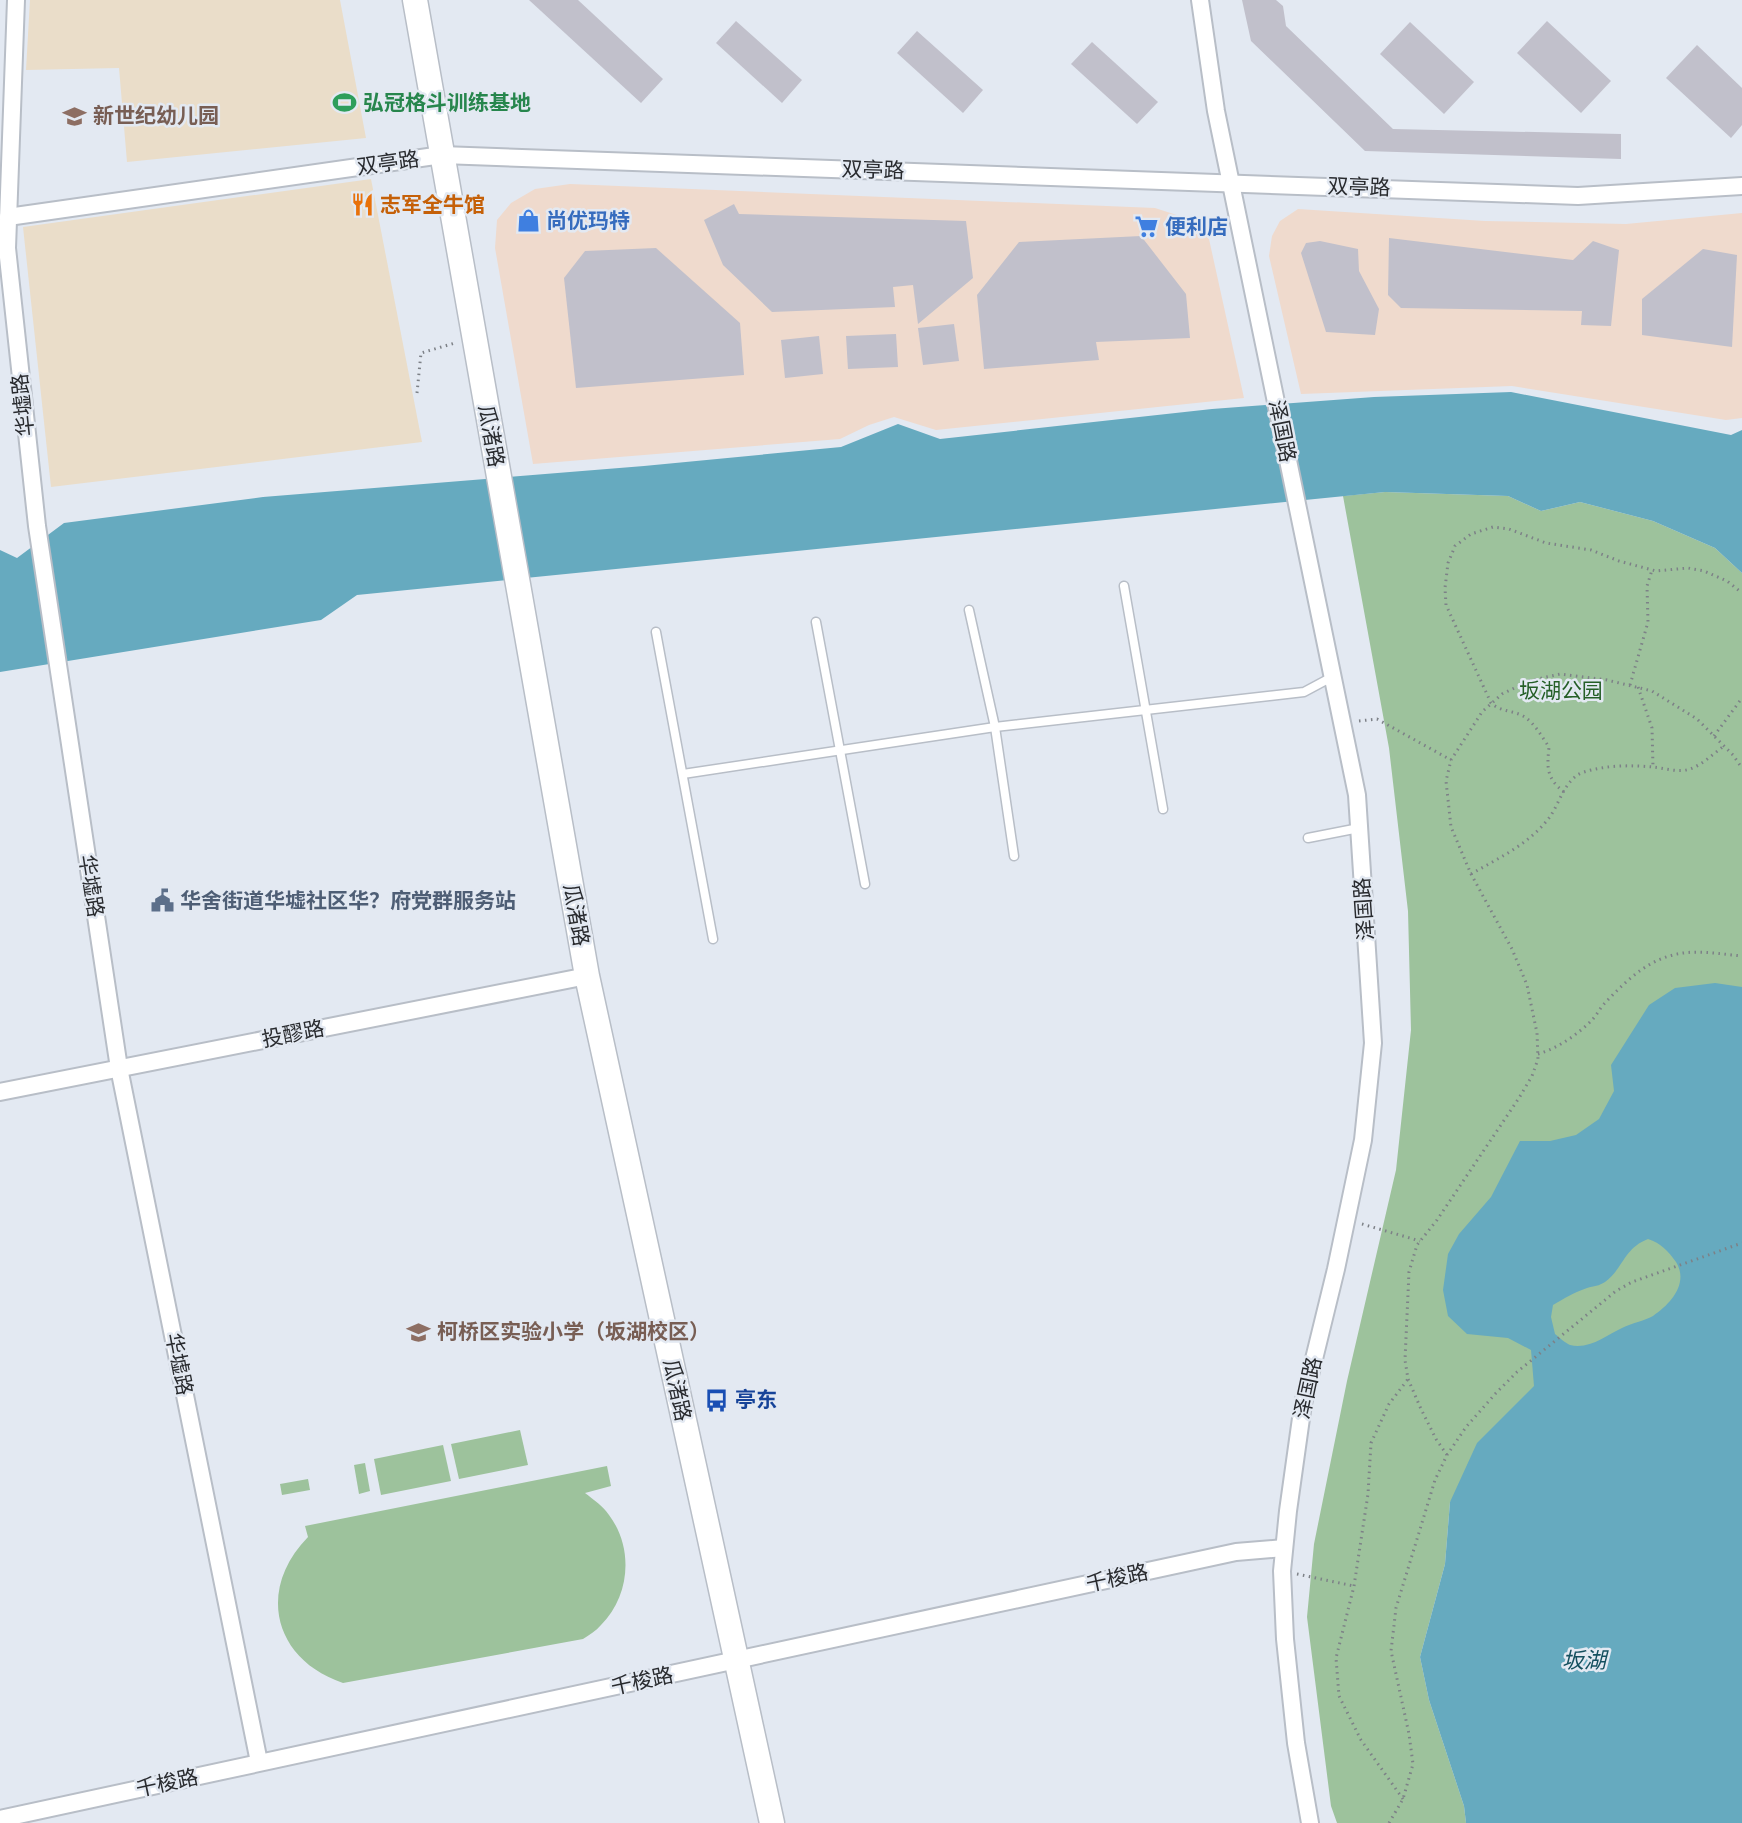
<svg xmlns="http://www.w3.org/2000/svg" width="1742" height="1823" viewBox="0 0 1742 1823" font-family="'DM Sans','Noto Sans SC',sans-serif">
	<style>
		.commercial { fill: #efdacd }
		.industrial { fill: #eaddc9 }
		.green { fill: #9dc29c }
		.water { fill: #66aabf; fill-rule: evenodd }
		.building { fill: #c1c0cb }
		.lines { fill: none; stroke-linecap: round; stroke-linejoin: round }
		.lane-casing { stroke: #b8bec7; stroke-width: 11 }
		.street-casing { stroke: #b8bec7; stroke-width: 20 }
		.secondary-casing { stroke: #b8bec7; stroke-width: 27 }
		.path { stroke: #7d8187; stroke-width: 3; stroke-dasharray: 1.5 4.5; stroke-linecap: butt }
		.lane { stroke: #fff; stroke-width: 8 }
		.street { stroke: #fff; stroke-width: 16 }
		.secondary { stroke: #fff; stroke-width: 24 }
		.labels { text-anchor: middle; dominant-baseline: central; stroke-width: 5; stroke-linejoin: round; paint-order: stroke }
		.leisure-label { font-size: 21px; font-weight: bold; fill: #27864d; stroke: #e3e9f2; text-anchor: start }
		.education-label { font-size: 21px; font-weight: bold; fill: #785e54; stroke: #e3e9f2; text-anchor: start }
		.street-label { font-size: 21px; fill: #292b2f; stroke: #e3e9f2 }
		.food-label { font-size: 21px; font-weight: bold; fill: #c56008; stroke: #e3e9f2; text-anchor: start }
		.shop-label { font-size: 21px; font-weight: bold; fill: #366cbe; stroke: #e3e9f2; text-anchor: start }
		.park-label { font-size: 21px; fill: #255f27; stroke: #e3e9f2 }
		.service-label { font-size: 21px; font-weight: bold; fill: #4e5e75; stroke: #e3e9f2; text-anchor: start }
		.transit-label { font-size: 21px; font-weight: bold; fill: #164399; stroke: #e3e9f2; text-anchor: start }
		.water-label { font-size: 22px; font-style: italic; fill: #15505f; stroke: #e3e9f2 }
	</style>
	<rect width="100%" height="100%" fill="#e3e9f2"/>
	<g class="commercial">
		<polygon points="570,184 1155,208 1189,219 1209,239 1244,398 936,430 894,417 869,425 840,439 533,464 495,248 497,220 511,203 535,189"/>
		<polygon points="1298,209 1485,221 1626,224 1742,213 1742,418 1726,420 1512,386 1301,394 1269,256 1272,236 1280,221"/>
	</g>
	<g class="industrial">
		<polygon points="30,0 340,0 366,138 127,162 119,68 26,70"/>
		<polygon points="371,179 422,442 51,487 23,227"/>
	</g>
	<g class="green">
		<polygon points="1385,492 1508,496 1541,511 1580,502 1653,521 1715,548 1742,573 1742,1302 1450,1502 1445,1564 1420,1657 1429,1700 1464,1806 1466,1823 1337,1823 1331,1806 1307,1617 1314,1544 1347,1381 1396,1170 1411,1030 1408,911 1389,748 1343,496"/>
		<polygon points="520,1430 528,1465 459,1479 451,1444"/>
		<polygon points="443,1445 451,1481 381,1495 374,1459"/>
		<polygon points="365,1463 370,1491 359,1494 354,1465"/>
		<path d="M607,1466L611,1486L585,1493C594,1500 603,1506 609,1515C634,1548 630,1596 601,1625C596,1631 589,1635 583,1639L343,1683C274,1660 256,1590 308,1537L305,1526Z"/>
		<polygon points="308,1479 310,1490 282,1495 280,1484"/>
	</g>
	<g class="water">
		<polygon points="1511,392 1731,435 1742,430 1742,573 1715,548 1653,521 1580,502 1541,511 1508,496 1385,492 357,595 321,620 0,672 0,550 17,558 64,523 263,497 644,466 841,447 898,424 940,439 1212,409 1374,397"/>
		<path d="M1715,983L1742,987V1823H1466L1464,1806L1429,1700L1420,1657L1445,1564L1450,1502L1477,1443L1534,1386L1531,1350L1508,1338L1467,1334L1448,1316L1443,1290L1448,1254L1459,1234L1491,1197L1520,1141H1550L1576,1135L1599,1119L1614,1091L1611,1065L1649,1005L1675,988ZM1648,1239C1661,1243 1668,1251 1676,1262C1689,1283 1671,1304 1653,1316C1644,1321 1632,1323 1622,1328C1607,1335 1589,1350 1570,1345C1565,1343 1559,1337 1555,1334L1551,1317L1553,1305C1563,1299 1575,1292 1587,1288C1594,1286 1599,1286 1605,1282C1623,1269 1624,1248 1648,1239Z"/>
	</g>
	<g class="building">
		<polygon points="529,0 578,0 663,79 641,103"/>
		<polygon points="1242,0 1276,0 1283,6 1286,26 1393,129 1621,134 1621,159 1365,151 1251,41"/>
		<polygon points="736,21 802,80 782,103 716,43"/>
		<polygon points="1547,21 1611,81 1581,113 1517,53"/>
		<polygon points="1410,22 1474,82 1444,114 1380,54"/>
		<polygon points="917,31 983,90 963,113 897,53"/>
		<polygon points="1092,42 1158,102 1137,124 1071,64"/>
		<polygon points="1697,45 1742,88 1742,125 1731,138 1666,78"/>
		<polygon points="734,204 739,214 966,221 973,278 918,324 913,285 893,287 895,307 772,312 723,265 704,220"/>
		<polygon points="1141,236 1186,294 1190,338 1096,342 1099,360 984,369 977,295 1019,242"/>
		<polygon points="1389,238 1573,260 1593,241 1619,250 1611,326 1581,325 1582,311 1401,308 1388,295"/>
		<polygon points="1320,241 1358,249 1359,271 1379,309 1375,335 1326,332 1301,253 1306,243"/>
		<polygon points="656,248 740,323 744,375 576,388 564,278 585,251"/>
		<polygon points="1703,249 1737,255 1732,347 1642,335 1642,299"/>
		<polygon points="954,324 959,361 923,365 918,328"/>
		<polygon points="896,334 898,367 848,369 846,336"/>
		<polygon points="819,336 823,374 785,378 781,340"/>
	</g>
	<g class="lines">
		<defs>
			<g id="lane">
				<polyline points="1124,586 1163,809"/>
				<polyline points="969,610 995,727 1014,856"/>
				<polyline points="816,622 865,884"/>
				<polyline points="656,632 713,939"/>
				<polyline points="683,774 995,727 1304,692 1332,677"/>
				<polyline points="1308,838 1359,828"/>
			</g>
			<g id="street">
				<polyline points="16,0 7,248 37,526 119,1068 259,1762"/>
				<polyline points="1200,0 1216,111 1357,795 1373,1043 1363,1140 1336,1269 1303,1404 1288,1511 1282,1571 1285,1639 1296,1743 1310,1823"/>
				<polyline points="8,217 442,155 1578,196 1742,186"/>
				<polyline points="0,1092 587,976"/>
				<polyline points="0,1819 1236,1552 1284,1548"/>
			</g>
			<polyline id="secondary" points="415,0 587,976 772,1823"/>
		</defs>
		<use href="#lane" class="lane-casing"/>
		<use href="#street" class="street-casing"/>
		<use href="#secondary" class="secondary-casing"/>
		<g class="path">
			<polyline points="417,393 421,353 455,343"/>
			<polyline points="1630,685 1648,622 1647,586 1652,570"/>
			<polyline points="1638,687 1652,728 1653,767"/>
			<polyline points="1359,721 1377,719 1451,760"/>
			<polyline points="1714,736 1742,698"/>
			<path d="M1564,792C1546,778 1547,767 1549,747C1542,737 1534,722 1523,716C1512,710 1501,712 1491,703L1446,605L1445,588L1448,563L1455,546L1471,534L1493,527L1509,529L1546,543L1591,550L1619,561L1656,571L1688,568L1704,571L1727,581L1742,593"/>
			<path d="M1471,874C1499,858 1529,844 1549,818C1560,803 1565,778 1584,772C1606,765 1631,765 1653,767C1664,768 1678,773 1690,769C1702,765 1713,754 1724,746"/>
			<path d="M1538,1054C1558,1048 1577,1035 1592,1020C1596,1016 1599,1010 1603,1005C1623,984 1644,962 1673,955C1696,949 1719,954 1742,956"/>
			<polyline points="1362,1224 1420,1241"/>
			<polyline points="1447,1455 1436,1439 1421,1409 1408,1379 1405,1360 1409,1272 1417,1245 1437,1220 1519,1098 1532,1076 1538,1059 1537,1033 1527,985 1512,949 1471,874 1451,827 1446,781 1451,760 1482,712 1502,694 1529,681 1560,674 1607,680 1652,691 1697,719 1733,755 1742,768"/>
			<polyline points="1297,1574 1354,1586"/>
			<polyline points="1403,1799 1361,1740 1339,1696 1336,1658 1354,1586 1368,1494 1371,1443 1389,1404 1408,1379"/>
			<polyline points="1389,1823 1403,1799 1413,1764 1409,1734 1391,1651 1396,1608 1435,1480 1447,1455 1466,1427 1496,1393 1517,1372 1616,1291 1632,1282 1742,1243"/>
		</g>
		<use href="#lane" class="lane"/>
		<use href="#street" class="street"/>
		<use href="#secondary" class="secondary"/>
	</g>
	<defs>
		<symbol id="stadium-bare" viewBox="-9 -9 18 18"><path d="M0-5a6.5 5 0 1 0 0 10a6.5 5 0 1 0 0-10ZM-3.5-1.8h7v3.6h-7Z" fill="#2e9e5b" stroke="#e3e9f2" stroke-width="2.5" paint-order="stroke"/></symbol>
		<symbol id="school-bare" viewBox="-9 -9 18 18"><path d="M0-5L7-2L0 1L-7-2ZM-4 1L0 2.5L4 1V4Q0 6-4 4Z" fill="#8d6e63" stroke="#e3e9f2" stroke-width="2.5" paint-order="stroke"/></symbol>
		<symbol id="restaurant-bare" viewBox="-9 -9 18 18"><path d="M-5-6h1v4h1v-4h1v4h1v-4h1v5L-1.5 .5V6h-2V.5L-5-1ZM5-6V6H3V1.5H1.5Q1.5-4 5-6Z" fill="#e8710a" stroke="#e3e9f2" stroke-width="2.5" paint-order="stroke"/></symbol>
		<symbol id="shop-bare" viewBox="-9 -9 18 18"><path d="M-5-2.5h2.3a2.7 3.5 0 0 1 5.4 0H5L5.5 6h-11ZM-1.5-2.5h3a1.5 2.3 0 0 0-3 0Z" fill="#3f7fe0" stroke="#e3e9f2" stroke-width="2.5" paint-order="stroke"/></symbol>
		<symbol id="supermarket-bare" viewBox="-9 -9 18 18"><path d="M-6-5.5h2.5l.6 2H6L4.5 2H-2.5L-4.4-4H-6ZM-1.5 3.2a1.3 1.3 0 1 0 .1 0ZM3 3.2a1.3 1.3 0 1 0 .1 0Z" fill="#3f7fe0" stroke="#e3e9f2" stroke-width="2.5" paint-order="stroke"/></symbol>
		<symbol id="civic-bare" viewBox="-9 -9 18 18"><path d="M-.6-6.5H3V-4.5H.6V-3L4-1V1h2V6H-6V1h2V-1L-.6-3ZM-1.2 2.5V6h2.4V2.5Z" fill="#5c6f8a" stroke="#e3e9f2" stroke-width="2.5" paint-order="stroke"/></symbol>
		<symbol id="bus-bare" viewBox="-9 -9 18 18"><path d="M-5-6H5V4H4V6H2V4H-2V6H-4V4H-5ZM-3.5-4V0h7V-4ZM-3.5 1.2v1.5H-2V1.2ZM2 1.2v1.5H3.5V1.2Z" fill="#1a4fb4" stroke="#e3e9f2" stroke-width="2.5" paint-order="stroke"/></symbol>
	</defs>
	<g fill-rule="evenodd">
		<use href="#stadium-bare" x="328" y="86" width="33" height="33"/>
		<use href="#school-bare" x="58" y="100" width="33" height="33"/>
		<use href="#restaurant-bare" x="346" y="188" width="33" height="33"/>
		<use href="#shop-bare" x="512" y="204" width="33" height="33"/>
		<use href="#supermarket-bare" x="1130" y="210" width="33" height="33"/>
		<use href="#civic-bare" x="146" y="884" width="33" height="33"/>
		<use href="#school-bare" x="402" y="1316" width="33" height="33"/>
		<use href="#bus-bare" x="700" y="1384" width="33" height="33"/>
	</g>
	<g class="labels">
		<g class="leisure-label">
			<text x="363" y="103">弘冠格斗训练基地</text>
		</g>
		<g class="education-label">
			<text x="93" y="116">新世纪幼儿园</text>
			<text x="437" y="1332">柯桥区实验小学（坂湖校区）</text>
		</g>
		<g class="street-label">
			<text transform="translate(388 163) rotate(-8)">双亭路</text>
			<text transform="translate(873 170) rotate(2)">双亭路</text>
			<text transform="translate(1359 187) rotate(2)">双亭路</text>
			<text transform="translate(23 405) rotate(-96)">华墟路</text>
			<text transform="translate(1282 431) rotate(79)">泽国路</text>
			<text transform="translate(491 436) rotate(80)">瓜渚路</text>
			<text transform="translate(91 886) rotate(81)">华墟路</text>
			<text transform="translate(1364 909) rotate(-94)">泽国路</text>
			<text transform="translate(576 915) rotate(80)">瓜渚路</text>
			<text transform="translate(293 1034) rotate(-11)">投醪路</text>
			<text transform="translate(179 1364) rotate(79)">华墟路</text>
			<text transform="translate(1308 1388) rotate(-78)">泽国路</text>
			<text transform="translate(677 1390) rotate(78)">瓜渚路</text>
			<text transform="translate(1117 1578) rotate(-12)">千梭路</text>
			<text transform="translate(642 1681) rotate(-12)">千梭路</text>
			<text transform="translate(167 1783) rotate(-12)">千梭路</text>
		</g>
		<g class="food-label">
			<text x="380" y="205">志军全牛馆</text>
		</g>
		<g class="shop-label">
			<text x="546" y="221">尚优玛特</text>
			<text x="1165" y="227">便利店</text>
		</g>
		<g class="park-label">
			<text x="1561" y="691">坂湖公园</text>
		</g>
		<g class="service-label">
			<text x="180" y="901">华舍街道华墟社区华？府党群服务站</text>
		</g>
		<g class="transit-label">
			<text x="735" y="1400">亭东</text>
		</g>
		<g class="water-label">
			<text x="1584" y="1660">坂湖</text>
		</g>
	</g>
</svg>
